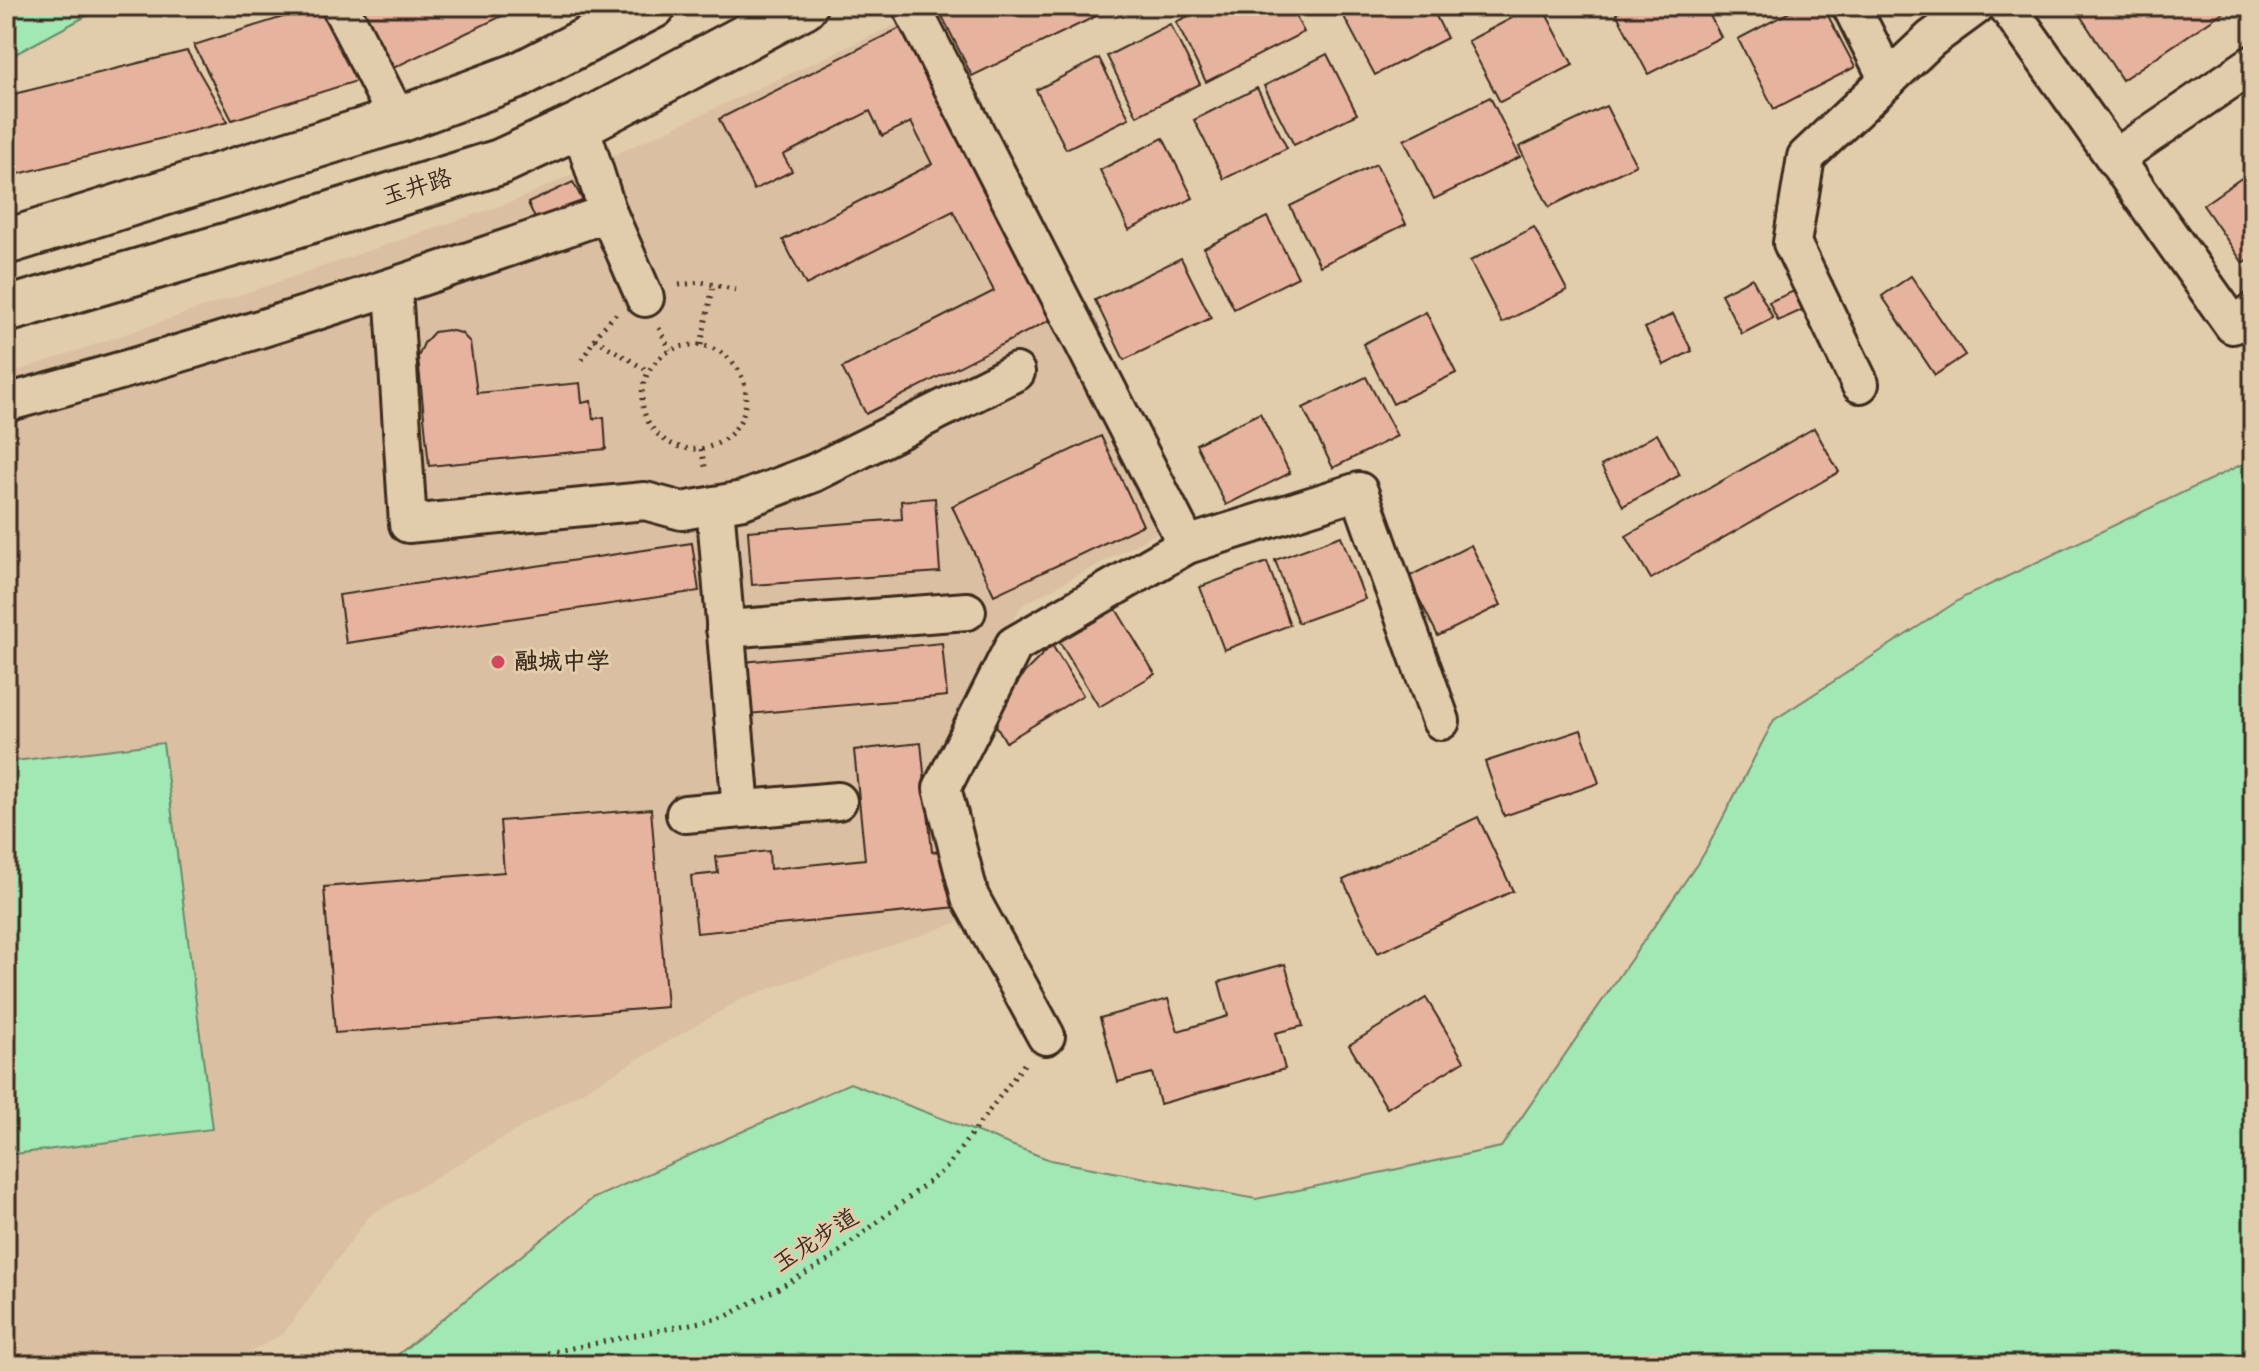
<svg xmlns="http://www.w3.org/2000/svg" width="2259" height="1371" viewBox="0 0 2259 1371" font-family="Kalam,'LXGW WenKai TC',sans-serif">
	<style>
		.built { fill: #dbbfa2 }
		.green { fill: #a1e8b5; stroke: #6e896a; stroke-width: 2 }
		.building { fill: #e6b49e; stroke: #3b2a1e; stroke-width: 2 }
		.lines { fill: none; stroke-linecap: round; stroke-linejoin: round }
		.street-casing { stroke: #3b2a1e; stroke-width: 42 }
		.secondary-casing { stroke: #3b2a1e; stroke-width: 50 }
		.path { stroke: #3b2a1e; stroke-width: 5; stroke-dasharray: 2 6; stroke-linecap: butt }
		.street { stroke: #e1ccab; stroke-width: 36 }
		.secondary { stroke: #e1ccab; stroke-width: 44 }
		.poi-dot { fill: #d1495b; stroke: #e1ccab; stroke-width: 3 }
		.labels { text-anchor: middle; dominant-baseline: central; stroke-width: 6; stroke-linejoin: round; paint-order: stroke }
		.street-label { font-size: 24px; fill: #3b2a1e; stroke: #e1ccab }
		.poi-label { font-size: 24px; font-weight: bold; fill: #3b2a1e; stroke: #e1ccab; text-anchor: start }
	</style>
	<rect width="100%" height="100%" fill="#e1ccab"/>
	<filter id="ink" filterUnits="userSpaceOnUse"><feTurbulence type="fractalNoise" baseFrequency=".0125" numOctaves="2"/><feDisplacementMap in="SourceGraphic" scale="16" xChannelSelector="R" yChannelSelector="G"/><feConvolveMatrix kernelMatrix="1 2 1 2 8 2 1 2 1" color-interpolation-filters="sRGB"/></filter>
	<g filter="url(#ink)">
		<polygon class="built" points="904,21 1165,529 1022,605 956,719 935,784 969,918 743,998 369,1216 283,1334 225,1365 6,1365 6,375 517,200"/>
		<g class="green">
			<polygon points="6,6 105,6 6,59"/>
			<polygon points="2253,459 2253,1365 385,1365 592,1199 850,1083 1050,1160 1256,1199 1501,1147 1704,854 1774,720 1964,597"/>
			<polygon points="163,743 212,1129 6,1155 6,762"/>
		</g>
		<g class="building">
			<polygon points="318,6 325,6 366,78 232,120 194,45"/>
			<polygon points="359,6 523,6 389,70"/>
			<polygon points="937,6 1117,6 972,76"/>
			<polygon points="1207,6 1290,6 1304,32 1206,82 1176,22"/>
			<polygon points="1356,6 1431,6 1447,38 1375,75 1342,13"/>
			<polygon points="1535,6 1542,6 1573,65 1500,102 1468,41"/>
			<polygon points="1629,6 1705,6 1721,37 1648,74 1616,13"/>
			<polygon points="1801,6 1823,6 1855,67 1774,109 1738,39"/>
			<polygon points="2074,6 2232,6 2122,80"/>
			<polygon points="1170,24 1200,84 1137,116 1107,56"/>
			<polygon points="900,28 1050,320 866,414 842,368 994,291 953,211 806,285 783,240 932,164 911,122 882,136 870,111 783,155 792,171 754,190 719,119"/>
			<polygon points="187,51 228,122 6,177 6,96"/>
			<polygon points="1327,54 1357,114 1294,145 1264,86"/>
			<polygon points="1099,58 1129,118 1066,149 1036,90"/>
			<polygon points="1257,88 1287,148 1224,179 1194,120"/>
			<polygon points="1490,97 1520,157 1434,199 1404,140"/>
			<polygon points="1606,106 1636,165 1549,207 1519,147"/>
			<polygon points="1163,138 1193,198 1129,230 1100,170"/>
			<polygon points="1376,164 1406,224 1320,266 1290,206"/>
			<polygon points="2253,170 2253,256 2243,263 2203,205"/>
			<polygon points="573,182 585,205 539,227 528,203"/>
			<polygon points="1267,217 1298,277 1234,309 1204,248"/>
			<polygon points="1534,227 1567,290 1502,323 1470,261"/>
			<polygon points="1181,258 1211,318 1124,360 1095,300"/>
			<polygon points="1911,276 1965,355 1935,375 1882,296"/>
			<polygon points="1752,278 1773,318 1742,334 1721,294"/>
			<polygon points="1794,291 1802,310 1778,321 1769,302"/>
			<polygon points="1426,312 1456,373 1393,404 1363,344"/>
			<polygon points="1673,314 1692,351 1664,365 1645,328"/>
			<polygon points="448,330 461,333 470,342 477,393 580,383 582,403 591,401 593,419 604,417 606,449 429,466 418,357 424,343 434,332"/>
			<polygon points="1366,377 1397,436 1333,468 1303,408"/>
			<polygon points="1260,413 1290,473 1226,505 1196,444"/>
			<polygon points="1814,428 1839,472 1651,579 1626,536"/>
			<polygon points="1657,434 1680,475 1623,506 1601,466"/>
			<polygon points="1101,436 1143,525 994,595 952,506"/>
			<polygon points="935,498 940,572 752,585 748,531 902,519 901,501"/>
			<polygon points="1341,536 1365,599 1298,623 1275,560"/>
			<polygon points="692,543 699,591 346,643 339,595"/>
			<polygon points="1471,545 1501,605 1438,636 1408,577"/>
			<polygon points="1267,562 1290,625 1224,650 1200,587"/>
			<polygon points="1110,599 1155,674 1099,707 1054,633"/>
			<polygon points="942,643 947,696 748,714 743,662"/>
			<polygon points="1052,645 1083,695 1006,742 993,720 1025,672"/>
			<polygon points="1581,730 1599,783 1504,816 1485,762"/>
			<polygon points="921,743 932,852 951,850 957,907 697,933 691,876 718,873 716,857 769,851 770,869 865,859 854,750"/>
			<polygon points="651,809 667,1007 335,1033 324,887 504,872 500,821"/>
			<polygon points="1478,817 1513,891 1378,953 1343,880"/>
			<polygon points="1285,964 1303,1026 1275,1033 1285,1069 1160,1104 1152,1073 1118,1082 1100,1018 1168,999 1178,1031 1228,1016 1219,982"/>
			<polygon points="1426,998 1464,1061 1387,1108 1349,1045"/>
		</g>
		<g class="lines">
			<defs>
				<g id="street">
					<polyline points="340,6 398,120"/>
					<polyline points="911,6 1187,545"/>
					<polyline points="1851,6 1888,80"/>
					<polyline points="2007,6 2233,325 2253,312"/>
					<polyline points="580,125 608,213 645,298"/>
					<polyline points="2115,158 2253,64"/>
					<polyline points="393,288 408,524 645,501 682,511 743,500 814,473 1016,372"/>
					<polyline points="1860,384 1792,243 1806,157 1931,39 1976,6"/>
					<path d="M6,403C209,348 410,283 608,213"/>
					<polyline points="715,505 741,809"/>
					<polyline points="725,629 967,611"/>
					<polyline points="685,814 838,801"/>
					<polyline points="1046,1036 970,897 942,788 1014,645 1187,545 1359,491 1441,721"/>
				</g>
				<g id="secondary">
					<polyline points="6,242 398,120 517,76 653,6"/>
					<polyline points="6,310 270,233 500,162 580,125 804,6"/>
				</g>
			</defs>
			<use href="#street" class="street-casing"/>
			<use href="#secondary" class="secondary-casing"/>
			<g class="path">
				<polyline points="679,285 701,282 737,290"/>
				<polyline points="659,328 670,350"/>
				<polyline points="595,339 648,371"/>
				<circle cx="694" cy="397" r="52"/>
				<polyline points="701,345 713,285"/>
				<polyline points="582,360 598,333 616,314"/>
				<polyline points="701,449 706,471"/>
				<polyline points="543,1365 543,1354 725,1317 828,1261 946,1168 1025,1063"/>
			</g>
			<use href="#street" class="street"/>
			<use href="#secondary" class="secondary"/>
		</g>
	</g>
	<circle class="poi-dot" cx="498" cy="662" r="8"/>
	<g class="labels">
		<g class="street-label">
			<text transform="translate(417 188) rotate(-17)">玉井路</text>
			<text transform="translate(816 1241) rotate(-33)">玉龙步道</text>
		</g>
		<g class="poi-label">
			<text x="514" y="662">融城中学</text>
		</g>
	</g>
	<rect width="2259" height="1371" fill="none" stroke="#e1ccab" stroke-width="32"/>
	<rect x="16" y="16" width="2227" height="1339" fill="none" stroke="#3b2a1e" stroke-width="3" filter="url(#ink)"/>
</svg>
